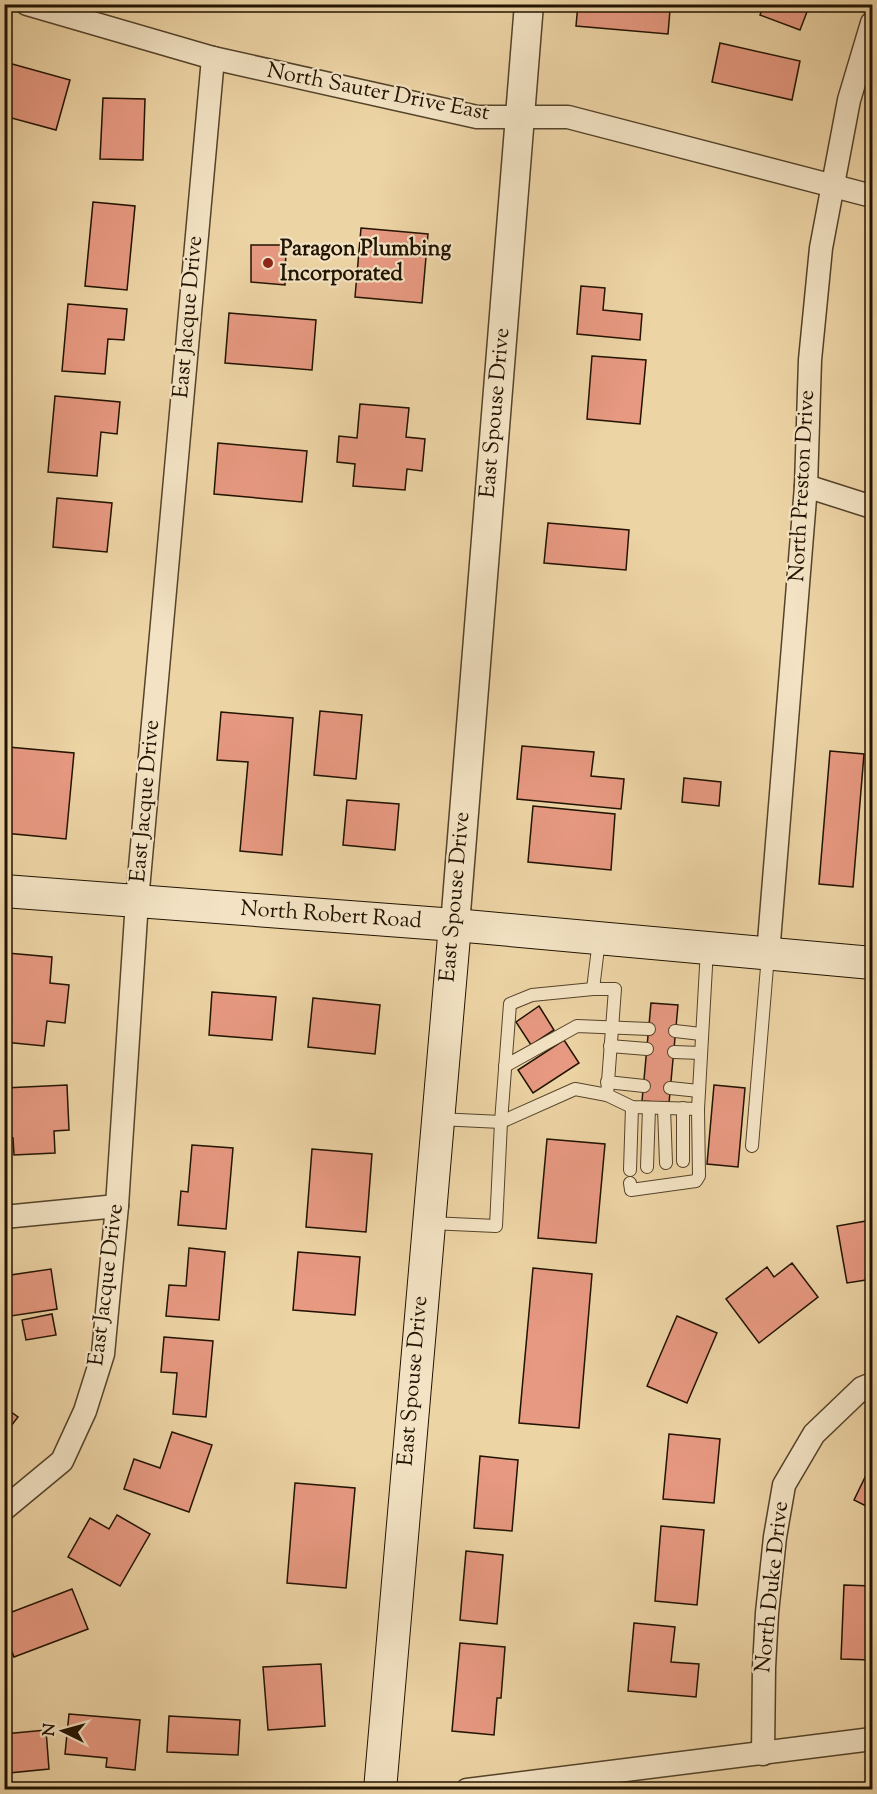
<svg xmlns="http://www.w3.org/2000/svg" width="877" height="1794" viewBox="0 0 877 1794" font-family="'Sorts Mill Goudy',serif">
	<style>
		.building { fill: #e79981; stroke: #211301; stroke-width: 1.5 }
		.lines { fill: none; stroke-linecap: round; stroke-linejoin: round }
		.service-casing { stroke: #54432a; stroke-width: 14 }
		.minor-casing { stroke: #54432a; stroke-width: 25 }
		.tertiary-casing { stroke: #54432a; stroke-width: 31 }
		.secondary-casing { stroke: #211301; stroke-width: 34 }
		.service { stroke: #f3e3c4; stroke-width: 12 }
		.minor { stroke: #f3e3c4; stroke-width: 22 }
		.tertiary { stroke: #f3e3c4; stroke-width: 28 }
		.secondary { stroke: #f3e3c4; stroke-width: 32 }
		.poi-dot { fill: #8f2418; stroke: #f3e3c4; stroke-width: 2 }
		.labels { text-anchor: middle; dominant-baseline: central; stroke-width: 4.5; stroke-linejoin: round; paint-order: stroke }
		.street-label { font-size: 22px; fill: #211301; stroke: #f3e3c4 }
		.poi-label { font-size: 22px; font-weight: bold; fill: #211301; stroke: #f3e3c4; text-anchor: start }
	</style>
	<rect width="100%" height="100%" fill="#edd4a5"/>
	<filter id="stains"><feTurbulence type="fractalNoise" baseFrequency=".00333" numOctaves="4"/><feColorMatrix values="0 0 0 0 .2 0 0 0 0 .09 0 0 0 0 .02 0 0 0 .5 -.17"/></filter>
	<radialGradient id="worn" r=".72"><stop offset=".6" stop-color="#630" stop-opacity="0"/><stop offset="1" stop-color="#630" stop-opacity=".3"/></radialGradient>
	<g class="building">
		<polygon points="578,4 604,4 670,10 668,34 576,26"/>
		<polygon points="764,4 810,4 800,30 760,15"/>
		<polygon points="720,43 800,61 792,100 712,82"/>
		<polygon points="5,62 70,80 56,130 4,116"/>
		<polygon points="103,98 145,99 143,160 100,159"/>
		<polygon points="93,202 135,206 127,290 85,286"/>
		<polygon points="361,228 428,234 422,303 355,297"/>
		<polygon points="251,245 286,245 285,285 251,282"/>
		<polygon points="581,286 605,288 603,310 642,314 640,340 577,334"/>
		<polygon points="68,304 127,309 124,340 108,339 105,374 62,371"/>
		<polygon points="229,313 316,320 312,370 225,363"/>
		<polygon points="592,356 646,360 640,424 587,419"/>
		<polygon points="55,396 120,402 117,434 101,432 97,476 48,472"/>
		<polygon points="360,404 409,408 406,437 425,439 422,471 407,469 405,490 353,486 355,464 337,462 339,436 357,438"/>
		<polygon points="218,443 307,451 302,502 214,494"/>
		<polygon points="57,498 112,503 107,552 53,547"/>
		<polygon points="548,523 629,530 626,570 544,563"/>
		<polygon points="320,711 362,715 356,779 314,775"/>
		<polygon points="221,712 293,718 282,855 240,851 248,762 217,760"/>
		<polygon points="522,746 594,752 591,776 624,779 621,809 517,799"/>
		<polygon points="8,747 74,753 66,839 4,833 4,789"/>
		<polygon points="830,751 864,754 853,887 819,884"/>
		<polygon points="684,778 721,782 719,806 682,802"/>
		<polygon points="347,800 399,804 395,850 343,845"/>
		<polygon points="533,806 615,814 611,870 528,862"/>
		<polygon points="7,953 52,957 50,983 69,985 65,1023 47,1021 44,1046 4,1042 4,976"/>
		<polygon points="212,992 276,997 272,1040 209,1035"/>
		<polygon points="313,998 380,1005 375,1054 308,1047"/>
		<polygon points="651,1003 678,1005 669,1103 642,1101"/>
		<polygon points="539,1006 554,1030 531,1045 516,1022"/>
		<polygon points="564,1040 579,1063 533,1093 518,1070"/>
		<polygon points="67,1085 69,1130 54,1131 55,1153 14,1155 13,1138 4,1138 4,1088"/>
		<polygon points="714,1085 745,1088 738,1167 707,1164"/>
		<polygon points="547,1139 605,1144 596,1243 538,1238"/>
		<polygon points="192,1145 233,1148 226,1229 178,1225 181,1191 188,1192"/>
		<polygon points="312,1149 372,1154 366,1232 306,1227"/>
		<polygon points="872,1220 872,1279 847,1283 837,1226"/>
		<polygon points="189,1248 225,1252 219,1320 166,1316 169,1285 186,1286"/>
		<polygon points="298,1252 360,1257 355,1315 293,1310"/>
		<polygon points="792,1263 818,1297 759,1343 726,1299 767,1267 774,1277"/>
		<polygon points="533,1268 592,1274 579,1428 519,1423"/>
		<polygon points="51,1269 57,1309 4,1317 4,1276"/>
		<polygon points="52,1314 56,1335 26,1340 22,1320"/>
		<polygon points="677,1316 717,1333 687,1403 647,1386"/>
		<polygon points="164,1337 213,1341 206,1417 173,1414 177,1373 161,1372"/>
		<polygon points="4,1407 18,1417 4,1435"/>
		<polygon points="172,1432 212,1445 189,1512 124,1489 134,1459 160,1468"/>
		<polygon points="669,1434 720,1439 714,1503 663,1499"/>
		<polygon points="480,1456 518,1460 512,1531 474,1528"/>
		<polygon points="869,1469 872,1471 872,1509 854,1500"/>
		<polygon points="295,1483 355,1488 346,1588 287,1583"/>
		<polygon points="117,1515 150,1534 120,1586 68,1557 90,1518 109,1529"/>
		<polygon points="661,1526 704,1530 697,1605 655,1601"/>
		<polygon points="466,1551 503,1555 497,1624 460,1620"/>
		<polygon points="844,1585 872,1586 872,1660 841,1659"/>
		<polygon points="72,1589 88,1629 14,1657 4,1632 4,1615"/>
		<polygon points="634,1623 675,1627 671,1662 699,1664 696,1697 628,1691"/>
		<polygon points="460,1643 505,1647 501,1698 497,1698 494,1735 452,1731"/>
		<polygon points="321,1664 325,1726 268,1730 263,1667"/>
		<polygon points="69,1714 140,1720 135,1770 106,1767 107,1758 65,1754"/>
		<polygon points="169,1716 240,1720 238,1755 167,1752"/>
		<polygon points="46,1730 49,1769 9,1773 11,1788 4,1789 4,1734"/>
	</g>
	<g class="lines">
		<defs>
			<g id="service">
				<polyline points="675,1031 701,1034"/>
				<polyline points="610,1046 647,1049"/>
				<polyline points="674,1052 700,1053"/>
				<polyline points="505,1066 577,1026 649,1029"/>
				<polyline points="607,1082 644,1086"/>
				<polyline points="670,1088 699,1091"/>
				<polyline points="607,1095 632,1107 698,1109"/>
				<polyline points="664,1108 666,1163"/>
				<polyline points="683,1108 683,1161"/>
				<polyline points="438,1119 501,1122 510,1004 532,995 593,989"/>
				<polyline points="752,1146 768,955"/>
				<polyline points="647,1167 649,1108"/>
				<polyline points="630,1170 632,1107"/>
				<polyline points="630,1183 631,1190 696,1181 699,1176 698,1109 707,949"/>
				<polyline points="430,1223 496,1226 501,1122 575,1089 607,1095 615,989 593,989 599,940"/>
			</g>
			<g id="minor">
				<polyline points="27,4 213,58 477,117 568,117 872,196"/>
				<polyline points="806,486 872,507"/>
				<polyline points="768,954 806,486 810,360 821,248 849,100 872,23"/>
				<polyline points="4,1217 117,1206"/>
				<polyline points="4,1509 62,1461 85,1411 103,1354 117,1206 137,901 213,58"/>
				<polyline points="763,1754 764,1667 767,1613 775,1537 784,1485 814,1434 862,1388 872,1384"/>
				<polyline points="467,1790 872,1739"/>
			</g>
			<polyline id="tertiary" points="455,925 529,4"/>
			<g id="secondary">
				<polyline points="4,891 455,925 872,963"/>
				<polyline points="380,1790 455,925"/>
			</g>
		</defs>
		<use href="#service" class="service-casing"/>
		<use href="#minor" class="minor-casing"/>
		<use href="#tertiary" class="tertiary-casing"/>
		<use href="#secondary" class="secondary-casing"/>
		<use href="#service" class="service"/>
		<use href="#minor" class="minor"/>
		<use href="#tertiary" class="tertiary"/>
		<use href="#secondary" class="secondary"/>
	</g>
	<circle class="poi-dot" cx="268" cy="263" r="6"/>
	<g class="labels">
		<g class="street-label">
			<text transform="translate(378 93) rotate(11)">North Sauter Drive East</text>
			<text transform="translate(189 317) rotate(-85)">East Jacque Drive</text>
			<text transform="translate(496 413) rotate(-85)">East Spouse Drive</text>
			<text transform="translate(803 486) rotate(-87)">North Preston Drive</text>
			<text transform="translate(146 801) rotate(-85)">East Jacque Drive</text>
			<text transform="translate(456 897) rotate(-85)">East Spouse Drive</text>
			<text transform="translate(331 916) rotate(4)">North Robert Road</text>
			<text transform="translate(107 1285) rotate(-83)">East Jacque Drive</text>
			<text transform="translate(414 1381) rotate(-85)">East Spouse Drive</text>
			<text transform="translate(773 1587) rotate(-84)">North Duke Drive</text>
		</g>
		<g class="poi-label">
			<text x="280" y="250">Paragon Plumbing<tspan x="280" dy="25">Incorporated</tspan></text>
		</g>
	</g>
	<rect width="877" height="1794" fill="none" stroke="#edd4a5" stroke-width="24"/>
	<rect x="6" y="6" width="865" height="1782" fill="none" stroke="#211301" stroke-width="3"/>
	<rect x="12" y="12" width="853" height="1770" fill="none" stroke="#211301" stroke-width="1.5"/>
	<g transform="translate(63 1731) rotate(275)" stroke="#f3e3c4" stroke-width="4.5" paint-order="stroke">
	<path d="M0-4.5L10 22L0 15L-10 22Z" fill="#211301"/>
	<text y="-9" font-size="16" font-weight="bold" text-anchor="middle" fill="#211301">N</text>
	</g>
	<rect width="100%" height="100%" filter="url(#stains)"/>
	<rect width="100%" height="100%" fill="url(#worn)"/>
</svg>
